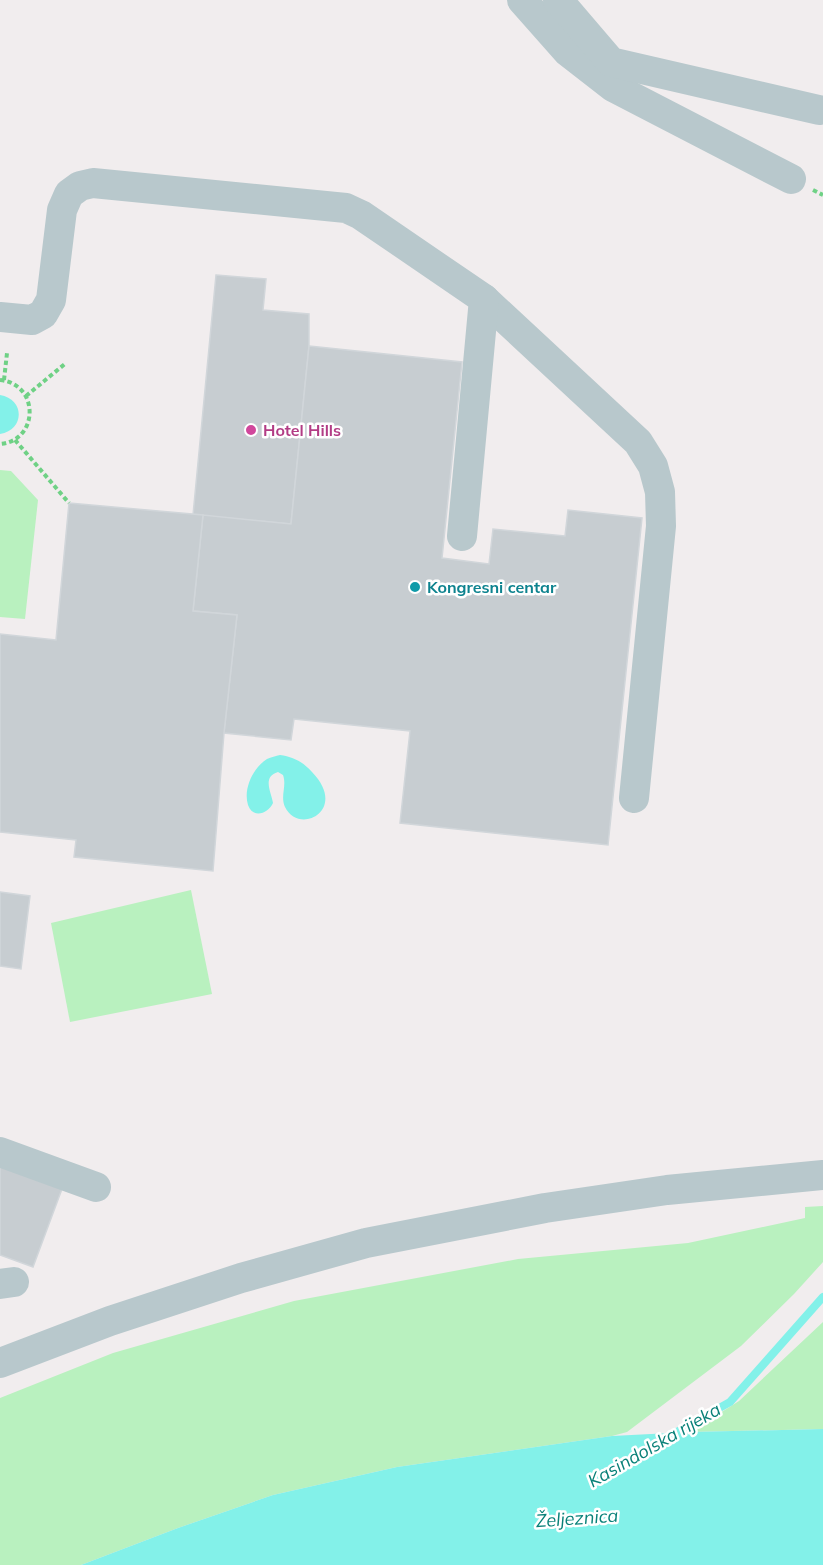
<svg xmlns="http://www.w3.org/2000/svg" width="823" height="1565" viewBox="0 0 823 1565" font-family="Mulish,sans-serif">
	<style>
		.green { fill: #b9f1bf }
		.water { fill: #83f1e9 }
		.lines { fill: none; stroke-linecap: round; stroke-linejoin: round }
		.stream { stroke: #83f1e9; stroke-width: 8 }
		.building { fill: #c7cdd1; stroke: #d1d6da; stroke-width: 1.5 }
		.path { stroke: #6fd185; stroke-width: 4; stroke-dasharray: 4.5 3; stroke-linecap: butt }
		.minor { stroke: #b8c8cc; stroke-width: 30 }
		.hotel-dot { fill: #d1479c; stroke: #fff; stroke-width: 2 }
		.culture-dot { fill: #0f9aa8; stroke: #fff; stroke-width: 2 }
		.labels { text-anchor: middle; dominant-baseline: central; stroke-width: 5; stroke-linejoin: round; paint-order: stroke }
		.hotel-label { font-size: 16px; font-weight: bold; fill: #b23c85; stroke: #fff; text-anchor: start }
		.culture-label { font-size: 16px; font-weight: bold; fill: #0d838f; stroke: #fff; text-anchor: start }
		.water-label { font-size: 18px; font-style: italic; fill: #088078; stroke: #fff }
	</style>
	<rect width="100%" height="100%" fill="#f1edee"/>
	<g class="green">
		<polygon points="0,470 11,471 38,500 25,619 0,617"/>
		<polygon points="191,890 212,994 70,1022 51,923"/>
		<polygon points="823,1206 823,1262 794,1294 741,1346 627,1432 612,1436 397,1467 273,1495 178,1528 81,1565 0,1565 0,1398 113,1353 294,1301 518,1259 688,1243 805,1218 805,1207"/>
		<polygon points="823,1322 823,1429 690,1432 739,1401"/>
	</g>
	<g class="water">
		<path d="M0,395C25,399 25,430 0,434Z"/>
		<path d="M280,755C294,757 303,762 312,772C349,810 299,836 285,807C280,796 287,786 283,775L278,772C262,777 271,791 273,803C268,814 253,819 248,805C243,789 253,768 267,759C271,757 276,756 280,755Z"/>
		<polygon points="823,1429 823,1565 81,1565 178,1528 273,1495 397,1467 612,1436 690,1432"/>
	</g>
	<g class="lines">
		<polyline class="stream" points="668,1437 730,1402 823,1297"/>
	</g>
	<g class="building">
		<polygon points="216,275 266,279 263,310 309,314 309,346 291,524 193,515"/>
		<polygon points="309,346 462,362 442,558 489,564 493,529 565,536 568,510 642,518 608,845 400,823 410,731 294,719 291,740 224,733 237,615 193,611 203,515 291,524"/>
		<polygon points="69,503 203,515 193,611 237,615 224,733 213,871 74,857 76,840 0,832 0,634 56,640"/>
		<polygon points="0,892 30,896 21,969 0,966"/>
		<polygon points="0,1166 62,1189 33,1267 0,1255"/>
	</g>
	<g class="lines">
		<g class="path">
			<polyline points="813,190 823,195"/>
			<path d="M0,380C40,384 39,441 0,444"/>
			<polyline points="4,380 7,353"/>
			<polyline points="26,396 66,363"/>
			<polyline points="15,440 69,503"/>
		</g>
		<g class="minor">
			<polyline points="522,0 568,52 613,87 791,179"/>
			<polyline points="558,0 611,62 819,110"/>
			<polyline points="484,299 638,442 653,466 660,492 661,526 634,798"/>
			<polyline points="0,317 32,320 43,314 51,300 62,210 69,194 80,186 93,183 346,208 361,215 484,299 462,536"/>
			<polyline points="0,1152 96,1187"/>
			<polyline points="0,1284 14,1282"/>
			<polyline points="0,1363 110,1321 241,1278 366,1243 545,1208 667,1190 823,1175"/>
		</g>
	</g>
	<circle class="hotel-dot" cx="251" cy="430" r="6"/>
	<circle class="culture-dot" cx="415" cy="587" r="6"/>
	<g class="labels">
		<g class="hotel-label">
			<text x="263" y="430">Hotel Hills</text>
		</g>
		<g class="culture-label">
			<text x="427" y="587">Kongresni centar</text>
		</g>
		<g class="water-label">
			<text transform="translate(654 1445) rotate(-30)">Kasindolska rijeka</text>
			<text transform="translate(577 1518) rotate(-4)">Željeznica</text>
		</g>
	</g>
</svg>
